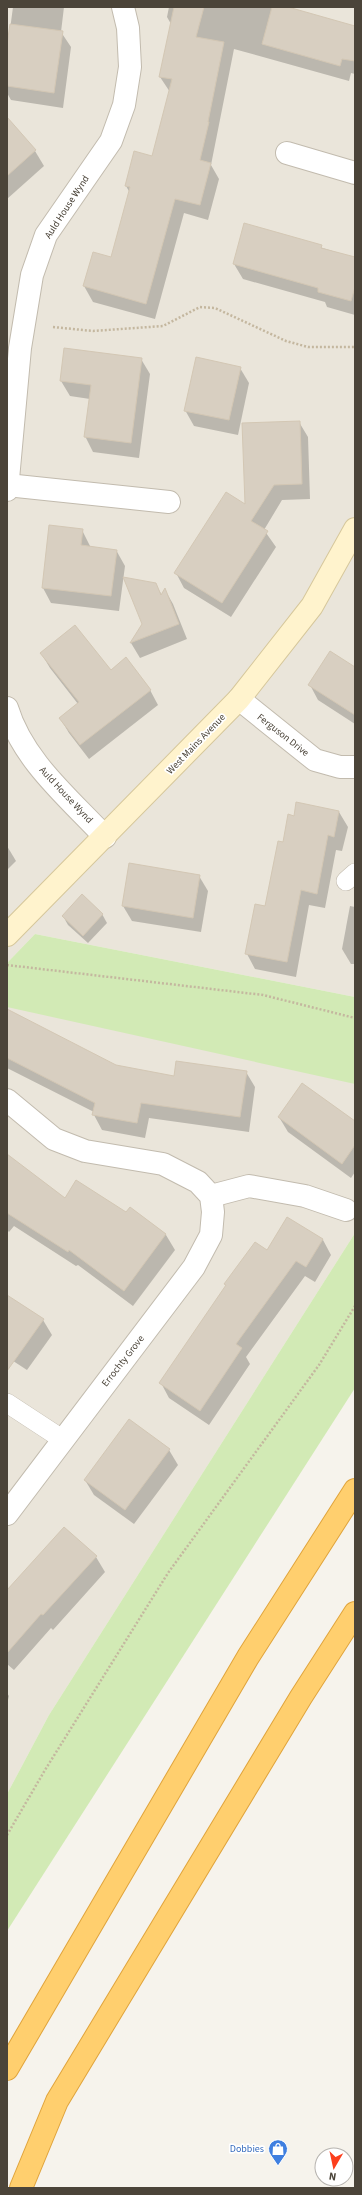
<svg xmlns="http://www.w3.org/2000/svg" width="362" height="2195" viewBox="0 0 362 2195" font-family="'Source Sans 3',sans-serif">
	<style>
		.residential { fill: #eae5da }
		.green { fill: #d2eab5 }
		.shadow { fill: #0003 }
		.building { fill: #d8cfc1; stroke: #d3c7b4 }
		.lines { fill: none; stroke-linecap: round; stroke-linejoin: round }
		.lane-casing { stroke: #c2bbae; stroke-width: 20 }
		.street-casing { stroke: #c2bbae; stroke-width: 24 }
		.secondary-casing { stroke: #d6c79b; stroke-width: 24 }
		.highway-casing { stroke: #e0a43c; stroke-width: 24 }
		.path { stroke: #c4b79f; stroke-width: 2.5; stroke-dasharray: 2 2; stroke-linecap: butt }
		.lane { stroke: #fff; stroke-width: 19 }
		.street { stroke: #fff; stroke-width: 22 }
		.secondary { stroke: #fff3cd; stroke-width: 22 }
		.highway { stroke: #ffcf6e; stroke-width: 22 }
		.labels { text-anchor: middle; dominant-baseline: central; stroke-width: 3.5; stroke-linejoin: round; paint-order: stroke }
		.street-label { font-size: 10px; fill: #4b4439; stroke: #fff }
		.shop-label { font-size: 10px; fill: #366cbe; stroke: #fff; text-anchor: end }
	</style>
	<rect width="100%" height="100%" fill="#f6f3ec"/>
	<g class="residential">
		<polygon points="7,7 355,7 355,997 35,934 7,963"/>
		<polygon points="7,1006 355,1080 355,1233 49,1715 7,1794"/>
	</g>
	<g class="green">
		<polygon points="35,934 355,997 355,1084 7,1007 7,963"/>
		<polygon points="355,1233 355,1388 7,1931 7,1794 49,1715"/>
	</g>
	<g class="shadow">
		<polygon points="13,7 64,7 61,32 71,47 63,108 11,100 7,93 7,52"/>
		<polygon points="169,7 284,7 355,27 355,74 351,73 349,81 234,49 211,165 219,179 208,220 184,213 155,319 93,302 84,286 112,258 130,193 126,186 153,157 170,92 160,77 171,24 167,17"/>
		<polygon points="7,119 35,151 44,166 7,199"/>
		<polygon points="245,224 355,258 355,315 327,307 325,302 243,279 234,264"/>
		<polygon points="141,359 150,374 139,458 93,452 85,436 90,399 70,396 61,381"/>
		<polygon points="240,368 249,383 238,435 194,426 185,410"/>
		<polygon points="299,422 308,437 310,499 282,500 264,530 276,547 231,617 184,588 176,573 246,506"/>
		<polygon points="82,530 91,548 116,550 125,566 119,611 51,603 43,588"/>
		<polygon points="155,584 162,595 165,590 173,604 187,639 140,658 131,643 143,624"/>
		<polygon points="41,653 110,671 150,690 158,705 89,759 69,733 60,718 78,704 50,668"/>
		<polygon points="355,668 355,724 318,700 310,685"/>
		<polygon points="339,812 348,827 342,851 336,850 325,908 309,905 296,977 255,969 247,954 266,907 283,843 294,817"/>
		<polygon points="7,846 16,861 7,870"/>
		<polygon points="130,864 199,876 208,891 201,932 132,921 123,906"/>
		<polygon points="350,906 355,907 355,964 351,964 342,949"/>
		<polygon points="102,914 107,923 88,943 68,925 63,916"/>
		<polygon points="7,1026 116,1066 175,1077 246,1072 255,1087 249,1132 149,1118 145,1138 102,1130 94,1115 94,1112 7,1068"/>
		<polygon points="279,1117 355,1122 355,1172 351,1178 288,1132"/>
		<polygon points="7,1155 65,1200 126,1213 130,1208 166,1235 175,1250 133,1306 78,1265 76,1266 14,1226 9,1232 7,1230"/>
		<polygon points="287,1218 323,1240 331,1255 315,1282 305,1276 246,1357 250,1364 209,1425 169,1398 161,1383 267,1251"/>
		<polygon points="7,1296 43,1320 52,1335 27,1370 7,1357"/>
		<polygon points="169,1450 178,1465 134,1524 94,1495 85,1480"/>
		<polygon points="64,1528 96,1557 105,1572 53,1630 51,1628 14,1670 7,1664 7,1592"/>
		<polygon points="7,1693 9,1696 7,1704"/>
	</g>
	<g class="building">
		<polygon points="174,7 204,7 196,37 224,42 208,122 209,122 200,160 211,163 200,205 175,199 146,304 83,286 93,252 111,257 130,187 125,186 134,151 152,156 172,79 159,77"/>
		<polygon points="272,7 288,7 355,26 355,61 342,59 340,66 262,44"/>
		<polygon points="10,24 63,31 54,93 7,86 7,44"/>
		<polygon points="7,117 36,150 7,176"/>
		<polygon points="244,223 322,245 321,248 355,257 355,287 351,301 318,292 318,288 233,264"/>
		<polygon points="64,348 142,358 131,443 84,437 91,385 60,381"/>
		<polygon points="196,357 241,367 229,420 184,411"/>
		<polygon points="300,421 302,484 274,485 251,521 268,531 222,603 174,573 226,492 245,504 242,423"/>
		<polygon points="49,525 83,529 81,545 117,550 111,596 42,588"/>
		<polygon points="123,577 156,583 161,595 165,588 179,624 130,643 142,624"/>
		<polygon points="75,625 111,670 126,657 151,690 80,745 59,718 79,702 40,653"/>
		<polygon points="330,651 355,667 355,715 308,685"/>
		<polygon points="296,802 339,811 334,837 328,835 317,894 301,890 287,962 245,954 255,904 265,906 278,841 283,842 288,814 294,816"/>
		<polygon points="129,863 200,875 193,918 122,906"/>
		<polygon points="82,894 103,914 83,936 62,916"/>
		<polygon points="7,1009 116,1065 174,1076 176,1061 247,1071 240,1117 141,1103 137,1123 92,1115 95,1103 7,1058"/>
		<polygon points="302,1083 355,1121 355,1145 342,1164 278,1117"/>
		<polygon points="7,1154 65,1198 76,1180 126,1212 130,1207 166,1234 124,1291 69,1250 68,1252 7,1213"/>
		<polygon points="287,1217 323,1239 306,1267 296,1261 236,1344 242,1348 200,1411 159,1383 226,1285 224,1284 255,1242 267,1250"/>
		<polygon points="7,1295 44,1319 7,1371"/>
		<polygon points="129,1419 170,1449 125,1510 84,1480"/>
		<polygon points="64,1527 97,1556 43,1615 41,1614 7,1653 7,1590"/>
	</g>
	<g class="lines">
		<defs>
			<g id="lane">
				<polyline points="346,881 355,873"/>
				<polyline points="7,1403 62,1439"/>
			</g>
			<g id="street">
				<polyline points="287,153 355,173"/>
				<polyline points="7,485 169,502"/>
				<polyline points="7,490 20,348 32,275 46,235 111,141 124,105 130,67 128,28 123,7"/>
				<polyline points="239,699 315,760 340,767 355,767"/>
				<path d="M7,708C23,761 69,798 105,837"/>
				<polyline points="7,1100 54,1139 85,1151 163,1164 198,1182 211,1196 213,1212 211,1235 194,1267 7,1514"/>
				<polyline points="211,1196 249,1186 305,1196 346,1210"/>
			</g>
			<polyline id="secondary" points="7,935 239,699 312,606 355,529"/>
			<g id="highway">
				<polyline points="7,2069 248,1657 355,1490"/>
				<polyline points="21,2188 57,2101 301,1697 355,1613"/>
			</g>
		</defs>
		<use href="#lane" class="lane-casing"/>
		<use href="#street" class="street-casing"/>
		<use href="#secondary" class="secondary-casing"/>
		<use href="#highway" class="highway-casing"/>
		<g class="path">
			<polyline points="53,327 93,331 163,326 200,307 215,308 286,341 308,347 355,347"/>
			<polyline points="7,965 263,995 355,1018"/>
			<polyline points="7,1835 45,1770 168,1573 319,1365 355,1306"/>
		</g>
		<use href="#lane" class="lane"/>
		<use href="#street" class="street"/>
		<use href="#secondary" class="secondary"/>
		<use href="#highway" class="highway"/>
	</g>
	<defs>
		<symbol id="shop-pin" viewBox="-11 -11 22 30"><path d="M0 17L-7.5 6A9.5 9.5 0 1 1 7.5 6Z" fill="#3f7fe0" stroke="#fff"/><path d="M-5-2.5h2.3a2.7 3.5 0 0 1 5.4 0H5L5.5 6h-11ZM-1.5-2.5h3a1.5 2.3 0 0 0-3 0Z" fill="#fff"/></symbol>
	</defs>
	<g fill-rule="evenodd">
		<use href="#shop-pin" x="267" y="2138" width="22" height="30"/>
	</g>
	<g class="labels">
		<g class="street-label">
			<text transform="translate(67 207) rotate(-57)">Auld House Wynd</text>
			<text transform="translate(283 735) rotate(38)">Ferguson Drive</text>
			<text transform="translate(196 744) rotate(-46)">West Mains Avenue</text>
			<text transform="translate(66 795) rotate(47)">Auld House Wynd</text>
			<text transform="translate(123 1361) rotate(-52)">Errochty Grove</text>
		</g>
		<g class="shop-label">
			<text x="264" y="2149">Dobbies</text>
		</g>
	</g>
	<rect width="362" height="2195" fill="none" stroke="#4b4439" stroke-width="16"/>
	<g transform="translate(334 2167) rotate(189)"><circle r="19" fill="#ffffff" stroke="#b7b4b0"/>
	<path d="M0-3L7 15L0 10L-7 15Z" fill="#fc3f1d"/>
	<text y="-6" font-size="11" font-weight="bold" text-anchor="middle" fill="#4b4439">N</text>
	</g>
</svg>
